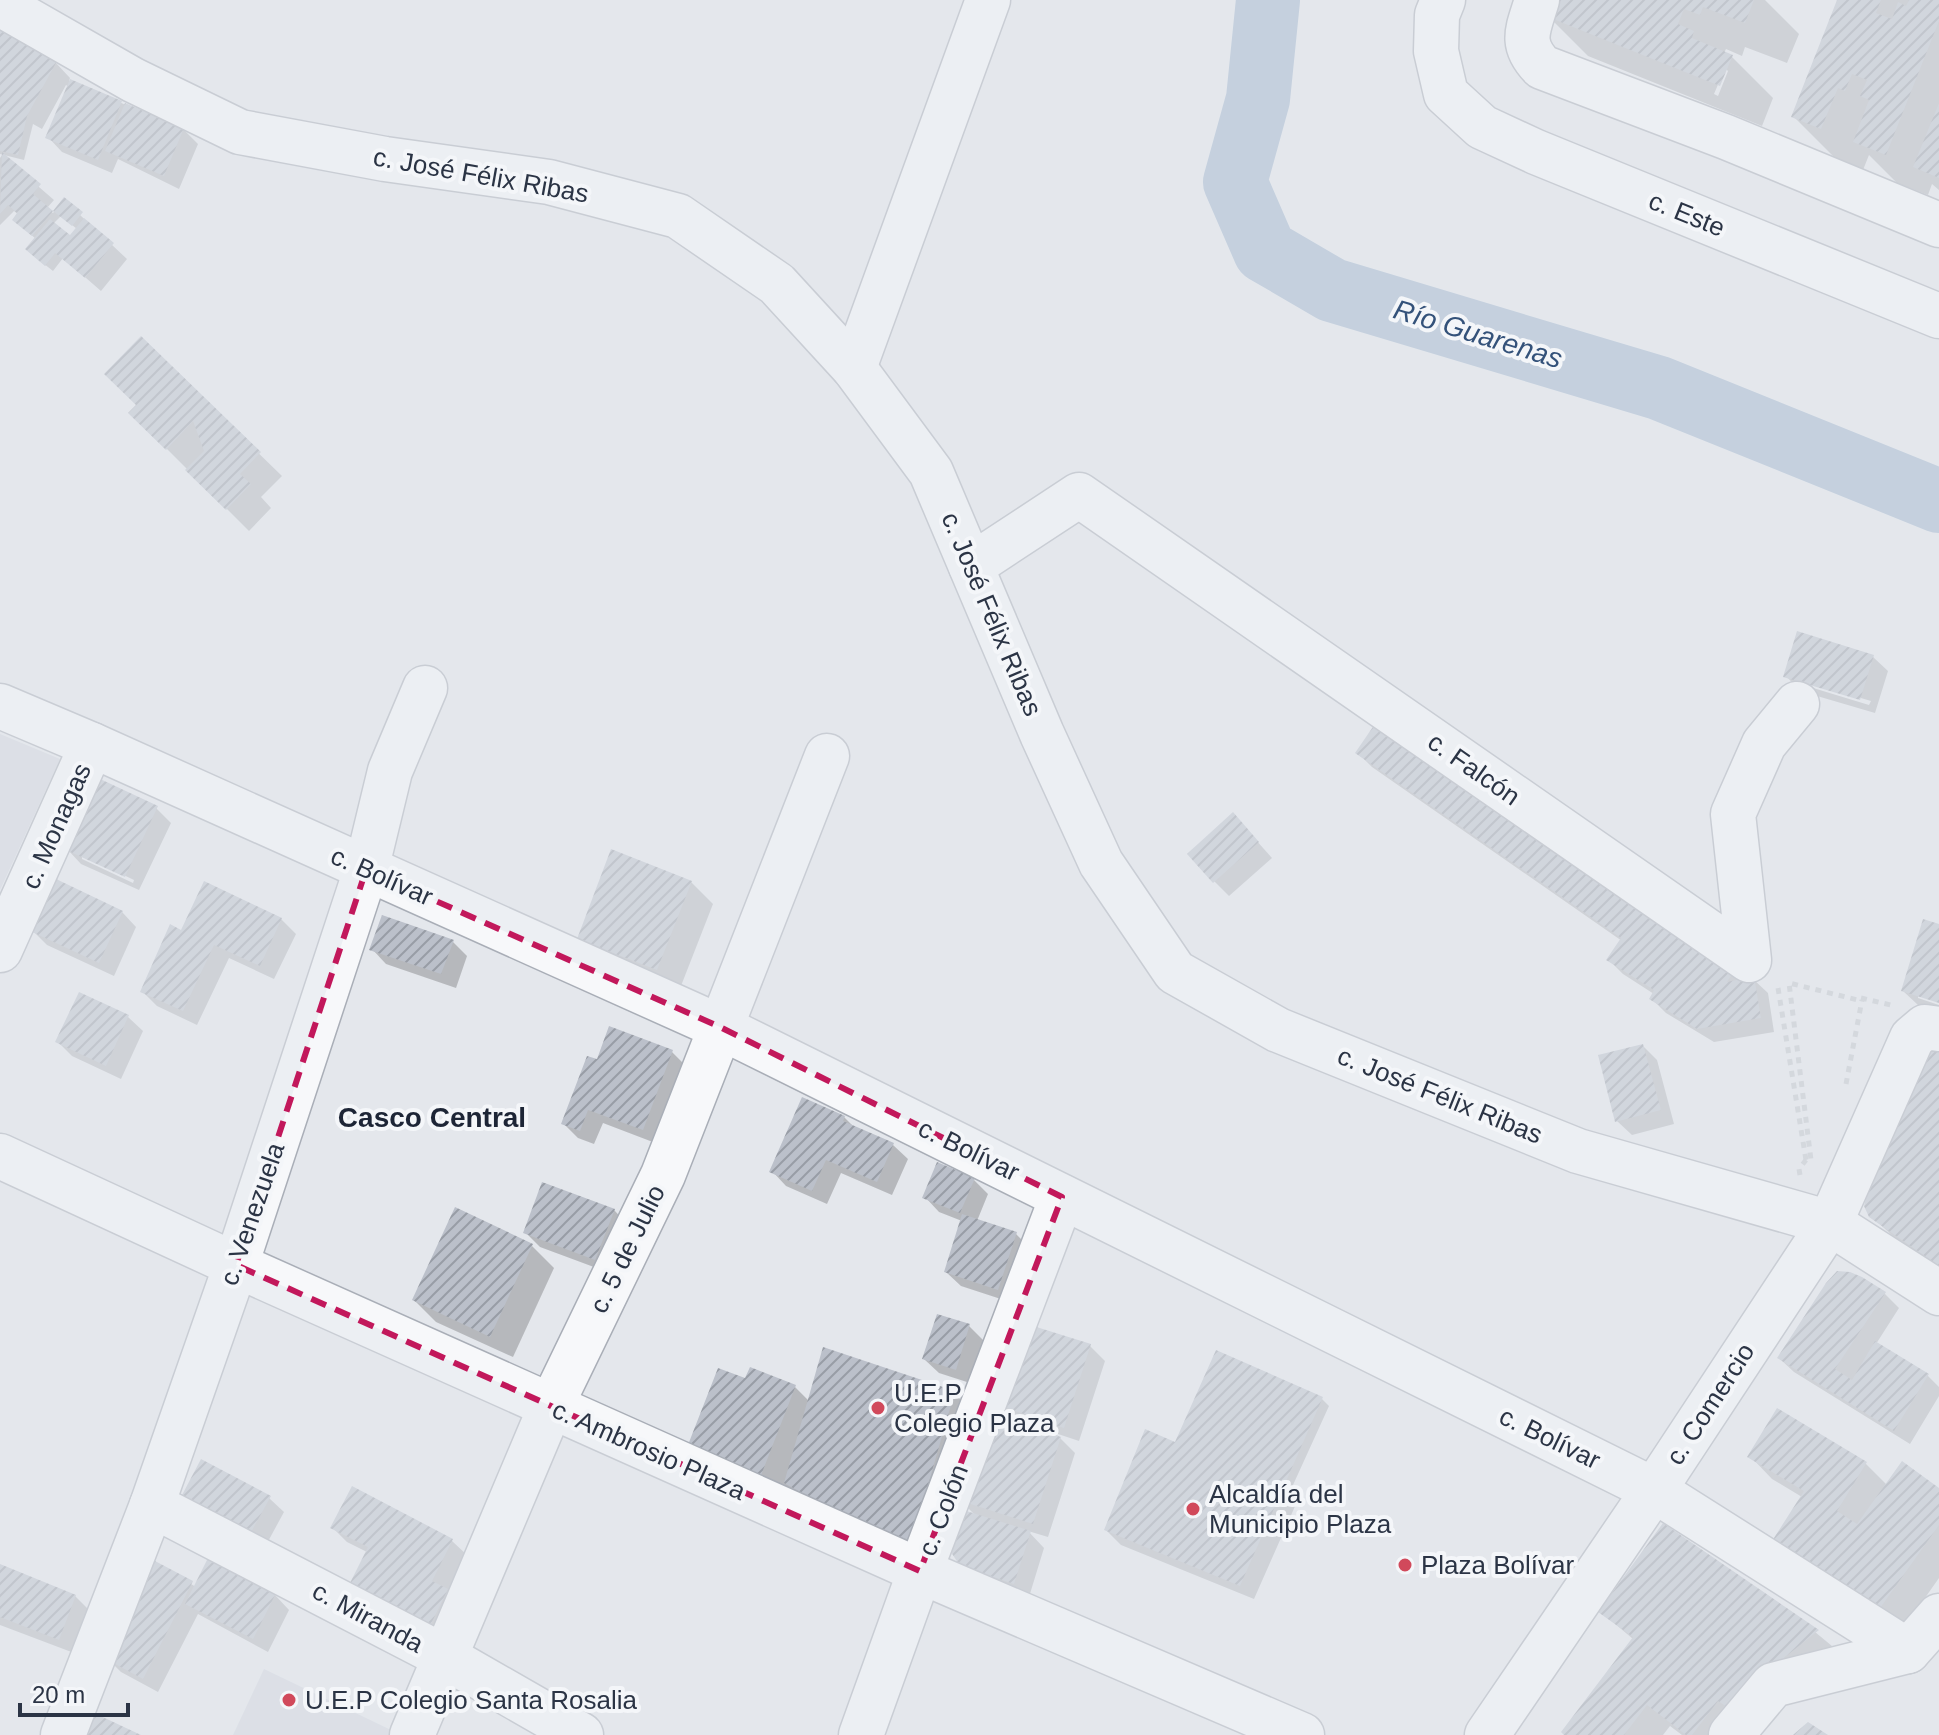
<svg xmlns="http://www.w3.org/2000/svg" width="1939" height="1735" viewBox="0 0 1939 1735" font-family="Arial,sans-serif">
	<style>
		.built { fill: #d2d6de }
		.shadow { fill: #0003; fill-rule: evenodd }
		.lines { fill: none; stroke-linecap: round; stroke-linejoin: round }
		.river { stroke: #9fb4cc; stroke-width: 64 }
		.building { fill: url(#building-hatch) }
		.minor-casing { stroke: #a9aeb7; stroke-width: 47 }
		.path { stroke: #c2c5cb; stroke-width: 5; stroke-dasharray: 6 6; stroke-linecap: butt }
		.minor { stroke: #f7f8fa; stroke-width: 44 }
		.marked { fill: none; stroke: #c2185b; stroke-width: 6; stroke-dasharray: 16 10; stroke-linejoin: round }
		.poi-dot { fill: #d1495b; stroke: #f4f6f9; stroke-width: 3 }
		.labels { text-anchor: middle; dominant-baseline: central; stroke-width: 8; stroke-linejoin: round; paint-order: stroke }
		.street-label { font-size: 26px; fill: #2b3445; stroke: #f4f6f9 }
		.poi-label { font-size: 26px; fill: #2b3445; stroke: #f4f6f9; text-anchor: start }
		.water-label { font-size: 28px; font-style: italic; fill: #34527a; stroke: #f4f6f9 }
		.neighbourhood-label { font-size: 28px; font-weight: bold; fill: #1d2536; stroke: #f4f6f9 }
	</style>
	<defs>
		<pattern id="building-hatch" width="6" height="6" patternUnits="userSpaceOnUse" patternTransform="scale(2)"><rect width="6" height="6" fill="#bbc0ca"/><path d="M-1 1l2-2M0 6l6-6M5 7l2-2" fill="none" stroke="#989da6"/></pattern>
	</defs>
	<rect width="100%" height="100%" fill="#e4e7ec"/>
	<g class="built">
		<polygon points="0,734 60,759 0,890"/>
		<polygon points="264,1669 391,1730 389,1735 233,1735"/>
	</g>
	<g class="shadow">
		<path d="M1593,0H1765L1799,34L1787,63L1745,47L1742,56L1726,49L1724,53L1731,56L1773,98L1762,126L1588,56L1546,14ZM1725,68L1728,71L1718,96L1714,94Z"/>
		<polygon points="1839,0 1939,0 1939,190 1932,184 1928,195 1897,183 1869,155 1863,170 1835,158 1793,116"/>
		<polygon points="0,27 14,31 20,43 56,63 70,78 69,81 183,129 198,144 179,189 118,159 112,173 62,152 48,137 69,87 66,85 42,129 33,124 24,160 0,154"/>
		<path d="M2,155L54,200L47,208L53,213L64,200L127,259L101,291L63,258L53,271L34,256L36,239L21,226L19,215L14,211L0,225V158ZM61,216L77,229L70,238L53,224Z"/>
		<polygon points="141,339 282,476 261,497 271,508 249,531 131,413 138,405"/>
		<path d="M1873,657L1888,671L1875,713L1800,691L1786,676ZM1800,680L1871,701L1869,705L1800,684Z"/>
		<polygon points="1377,723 1733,972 1742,981 1753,979 1768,993 1774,1032 1714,1042 1666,1013 1651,998 1654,994 1623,974 1609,960 1622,941 1372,767 1357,752"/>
		<path d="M156,808L171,823L139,890L81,864L67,849ZM82,855L134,880L133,883L82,859Z"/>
		<polygon points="1247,830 1272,858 1229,896 1214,881"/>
		<polygon points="691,882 713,904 679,991 601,960 579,938"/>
		<polygon points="122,912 136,927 114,976 47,945 32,930"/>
		<polygon points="281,919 296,934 274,979 229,958 197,1025 157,1006 142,991 182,932"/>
		<polygon points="1939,926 1939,1001 1918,994 1918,998 1939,1005 1939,1012 1918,1005 1903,991"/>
		<polygon points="452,941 467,956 456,988 386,964 372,949"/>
		<polygon points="80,994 128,1017 143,1031 121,1079 72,1056 58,1042"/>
		<polygon points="610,1028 672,1052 687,1067 658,1144 603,1123 594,1144 578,1138 563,1123 598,1062"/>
		<polygon points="1643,1046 1657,1060 1674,1124 1632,1135 1617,1121"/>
		<polygon points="1939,1052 1939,1269 1896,1239 1871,1216"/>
		<polygon points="844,1117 855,1128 893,1145 908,1159 892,1195 841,1173 827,1204 786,1186 772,1171"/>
		<polygon points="974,1180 988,1194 977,1221 1016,1234 1031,1249 1013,1303 961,1286 946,1272 962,1221 939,1212 925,1197"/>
		<polygon points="614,1210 628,1225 610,1273 540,1247 526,1233"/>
		<polygon points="532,1246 554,1268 513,1357 436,1322 414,1300"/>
		<polygon points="1885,1294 1899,1308 1876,1344 1928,1376 1939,1387 1939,1396 1910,1444 1794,1372 1779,1358"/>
		<polygon points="969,1326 984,1341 970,1383 939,1373 924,1359"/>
		<polygon points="1090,1346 1105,1361 1079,1441 1055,1433 1075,1453 1048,1537 1028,1531 1044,1548 1029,1597 977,1580 976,1516 968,1508 933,1496 916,1556 730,1491 746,1381 795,1387 809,1401 954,1393 986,1425 1037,1431 1038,1427 1008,1417 994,1403"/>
		<polygon points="1322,1399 1329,1406 1288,1496 1296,1504 1254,1599 1121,1545 1106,1530 1184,1448"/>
		<polygon points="1750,1456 1866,1464 1887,1485 1939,1490 1939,1578 1896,1639 1802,1497 1772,1479"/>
		<polygon points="353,1489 452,1541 467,1555 448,1592 461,1605 444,1642 367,1552 347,1542 333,1528"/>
		<polygon points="269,1498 284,1512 265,1547 198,1512"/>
		<polygon points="156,1563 196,1587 275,1595 289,1610 268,1652 198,1614 158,1692 121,1672 107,1658"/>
		<polygon points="0,1567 75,1596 90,1611 74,1653 0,1625"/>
		<polygon points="1786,1608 1832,1646 1765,1699 1731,1735 1682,1735 1670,1726 1663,1735 1566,1735 1633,1639 1601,1612"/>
	</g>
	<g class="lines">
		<polyline class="river" points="1268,0 1258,99 1235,182 1265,251 1332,290 1659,388 1939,501"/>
	</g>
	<g class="building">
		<polygon points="1549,0 1754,0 1745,23 1703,7 1700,15 1684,9 1678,24 1694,31 1692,38 1733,55 1720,86 1543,15"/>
		<polygon points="1837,0 1881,0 1876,13 1892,19 1898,2 1906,6 1909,0 1939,0 1939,21 1886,155 1853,142 1869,100 1860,96 1867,80 1852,74 1845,91 1838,88 1821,129 1791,117"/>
		<polygon points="7,22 16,39 57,61 27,116 18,155 0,151 0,25"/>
		<polygon points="70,79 122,101 98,160 45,138"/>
		<polygon points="125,103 184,128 164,176 105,151"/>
		<polygon points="1939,103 1939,178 1913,167"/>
		<polygon points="2,152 41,184 33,194 53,211 64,197 83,212 72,226 53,211 32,236 12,220 17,213 8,205 0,214"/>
		<polygon points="84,218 114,243 85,278 55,253 45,266 25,249 50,219 70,235"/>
		<polygon points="141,336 261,452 240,474 251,484 226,510 185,470 204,451 193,421 166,450 128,413 136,405 104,374"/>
		<polygon points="1797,631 1874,655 1860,700 1783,677"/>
		<polygon points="1377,721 1643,905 1639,911 1734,971 1727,982 1754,976 1761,1018 1697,1029 1649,999 1654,990 1606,960 1621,938 1355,753"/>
		<polygon points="98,778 158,806 125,877 64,849"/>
		<polygon points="1233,812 1259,842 1213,883 1187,854"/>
		<polygon points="611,849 692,881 657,970 577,939"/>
		<polygon points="54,878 123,911 99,963 30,931"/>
		<polygon points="204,881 282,918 260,966 214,945 183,1011 140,992 170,924 181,930"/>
		<polygon points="382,915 454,940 441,974 369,950"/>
		<polygon points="1923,919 1939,924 1939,1003 1901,991"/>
		<polygon points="79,992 129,1015 106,1066 55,1042"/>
		<polygon points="609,1026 673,1050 643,1130 588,1110 580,1131 561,1124 587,1056 597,1059"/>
		<polygon points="1921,1042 1939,1050 1939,1266 1869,1217 1864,1206 1881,1142"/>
		<polygon points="1643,1044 1661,1110 1615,1122 1598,1055"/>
		<polygon points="802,1097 845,1116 843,1121 894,1143 877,1182 826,1160 812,1191 769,1172"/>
		<polygon points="937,1162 975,1178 960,1213 922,1198"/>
		<polygon points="542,1182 615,1209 595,1260 523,1233"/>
		<polygon points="455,1207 533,1244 490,1337 412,1300"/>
		<polygon points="962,1214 1017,1232 998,1290 944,1272"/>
		<polygon points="1837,1271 1850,1272 1862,1277 1886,1292 1835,1369 1852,1380 1875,1341 1929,1374 1894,1431 1777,1358 1826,1283"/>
		<polygon points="937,1314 970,1324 956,1370 922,1359"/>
		<polygon points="1030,1325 1091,1344 1064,1428 992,1403"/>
		<polygon points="823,1347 955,1391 909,1551 784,1483"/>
		<polygon points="1216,1350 1323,1397 1240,1586 1104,1530 1145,1429 1175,1442"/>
		<polygon points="750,1367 796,1385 760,1478 686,1450 718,1368 745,1378"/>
		<polygon points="1777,1408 1867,1462 1837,1511 1857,1524 1902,1461 1939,1488 1939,1525 1873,1618 1765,1552 1804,1491 1747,1457"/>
		<polygon points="988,1413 1061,1437 1033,1524 958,1500"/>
		<polygon points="201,1459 271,1496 250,1534 181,1497"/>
		<polygon points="352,1486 453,1539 432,1581 448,1589 429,1628 347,1589 368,1547 330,1528"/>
		<polygon points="947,1505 1031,1531 1014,1584 960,1566 938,1532"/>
		<polygon points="1663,1523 1819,1630 1751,1684 1733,1711 1718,1701 1692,1735 1686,1735 1647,1705 1624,1735 1564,1735 1561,1732 1633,1637 1598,1612"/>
		<polygon points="208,1558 276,1593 253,1639 185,1604"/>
		<polygon points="155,1561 193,1581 143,1679 104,1658"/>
		<polygon points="0,1564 76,1595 59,1640 0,1617"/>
		<polygon points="92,1712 141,1735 82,1735"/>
		<polygon points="1808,1722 1828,1735 1793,1735"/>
	</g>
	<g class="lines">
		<defs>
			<g id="minor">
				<polyline points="1443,0 1437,15 1436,51 1446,94 1482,127 1536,152 1939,316"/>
				<path d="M1537,0C1528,30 1519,43 1542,67L1726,137L1939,225"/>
				<polyline points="0,4 133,80 240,132 385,159 549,182 678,216 777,284 854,368 931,472 1042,734 1101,863 1175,972 1278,1030 1578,1151 1830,1223 1939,1293"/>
				<polyline points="854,368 988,0"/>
				<polyline points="971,566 1079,495 1749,960 1733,814 1764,744 1797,704"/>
				<polyline points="0,706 92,745 720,1027 1654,1490 1908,1651"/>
				<polyline points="0,950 92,745"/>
				<polyline points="0,1156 236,1265 920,1571 1302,1735"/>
				<polyline points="152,1505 445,1657 581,1735"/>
				<polyline points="63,1735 152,1505 236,1265 366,870 390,771 425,688"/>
				<polyline points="412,1735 551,1406 663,1175 827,756"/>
				<polyline points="861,1735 920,1571 1062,1197"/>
				<polyline points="1487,1735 1654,1490 1830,1223 1912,1038 1925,1027 1939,1029"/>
				<polyline points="1731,1735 1773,1685 1908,1651 1939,1616"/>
			</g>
		</defs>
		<use href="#minor" class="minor-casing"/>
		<g class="path">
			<polyline points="1778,988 1806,1160"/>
			<polyline points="1861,998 1891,1005"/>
			<polyline points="1846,1084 1862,1000"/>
			<polyline points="1800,1175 1799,1169 1806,1160 1811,1160 1789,983 1862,1001"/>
		</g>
		<use href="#minor" class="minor"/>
	</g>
	<path d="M0 0H1939V1735H0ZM366,870L720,1027L1062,1197L920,1571L236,1265Z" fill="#e4e7ec" fill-opacity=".55" fill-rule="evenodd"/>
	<path class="marked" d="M366,870L720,1027L1062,1197L920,1571L236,1265Z"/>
	<g class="poi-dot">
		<circle cx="878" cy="1408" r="8"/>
		<circle cx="1193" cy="1509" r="8"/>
		<circle cx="1405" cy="1565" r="8"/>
		<circle cx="289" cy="1700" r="8"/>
	</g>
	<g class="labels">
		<g class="street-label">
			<text transform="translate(481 175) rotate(10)">c. José Félix Ribas</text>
			<text transform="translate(1687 214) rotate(22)">c. Este</text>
			<text transform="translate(992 614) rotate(67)">c. José Félix Ribas</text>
			<text transform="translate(1474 769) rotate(35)">c. Falcón</text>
			<text transform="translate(56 826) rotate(-66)">c. Monagas</text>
			<text transform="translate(382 876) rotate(24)">c. Bolívar</text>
			<text transform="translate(1440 1095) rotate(22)">c. José Félix Ribas</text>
			<text transform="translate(969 1150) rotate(26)">c. Bolívar</text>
			<text transform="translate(252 1214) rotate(-71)">c. Venezuela</text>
			<text transform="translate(627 1249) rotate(-64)">c. 5 de Julio</text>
			<text transform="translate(1710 1404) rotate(-57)">c. Comercio</text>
			<text transform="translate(1550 1438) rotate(26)">c. Bolívar</text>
			<text transform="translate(649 1450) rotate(24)">c. Ambrosio Plaza</text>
			<text transform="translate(943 1510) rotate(-69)">c. Colón</text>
			<text transform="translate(368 1617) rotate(28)">c. Miranda</text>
		</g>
		<g class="poi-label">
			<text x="894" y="1393">U.E.P<tspan x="894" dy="30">Colegio Plaza</tspan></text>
			<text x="1209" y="1494">Alcaldía del<tspan x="1209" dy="30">Municipio Plaza</tspan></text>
			<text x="1421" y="1565">Plaza Bolívar</text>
			<text x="305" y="1700">U.E.P Colegio Santa Rosalia</text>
		</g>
		<g class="water-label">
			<text transform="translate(1478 334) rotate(17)">Río Guarenas</text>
		</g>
		<g class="neighbourhood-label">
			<text x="432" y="1117">Casco Central</text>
		</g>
	</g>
	<path d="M20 1703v12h108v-12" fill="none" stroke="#2b3445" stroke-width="4"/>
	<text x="32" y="1703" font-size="24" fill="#2b3445" stroke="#f4f6f9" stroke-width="6" paint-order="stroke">20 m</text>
</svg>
